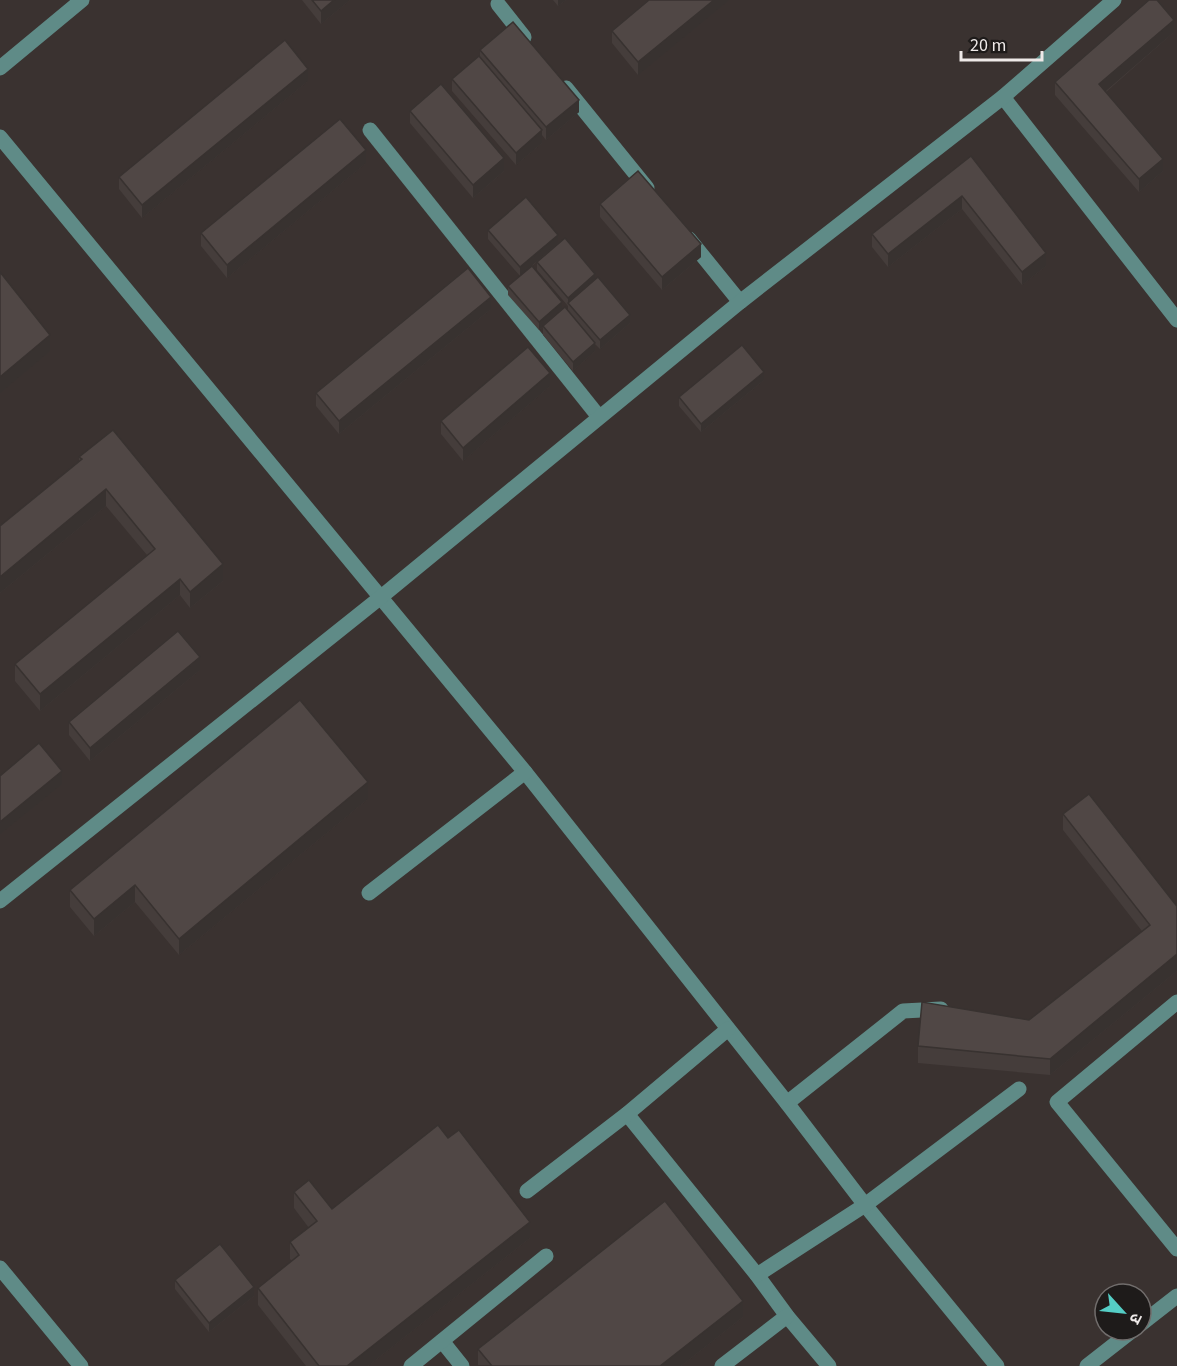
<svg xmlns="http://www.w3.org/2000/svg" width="1177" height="1366" viewBox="0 0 1177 1366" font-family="'Source Sans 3','Noto Sans Devanagari',sans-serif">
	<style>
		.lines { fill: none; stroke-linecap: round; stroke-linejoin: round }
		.minor { stroke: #5f8b87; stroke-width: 15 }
		.wall { fill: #453d3b }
		.shaded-wall { fill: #383230 }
		.building { fill: #504745; stroke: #383230; stroke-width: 1.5 }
	</style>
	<rect width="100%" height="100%" fill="#3a3230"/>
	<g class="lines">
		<g class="minor">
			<polyline points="498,4 524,37"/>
			<polyline points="0,68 82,0"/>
			<polyline points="566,88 647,188"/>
			<polyline points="1003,97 1177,320"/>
			<polyline points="370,130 599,417"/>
			<polyline points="0,137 525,772 787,1103 865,1205 997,1366"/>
			<polyline points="689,239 740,302"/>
			<polyline points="369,893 525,772"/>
			<polyline points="0,901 381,597 740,302 1003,97 1114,0"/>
			<polyline points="1177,1002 1057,1102 1177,1249"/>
			<polyline points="787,1103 903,1011 941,1009"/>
			<polyline points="627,1114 757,1275 787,1316 829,1366"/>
			<polyline points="527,1191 627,1114 728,1029"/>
			<polyline points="0,1268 81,1366"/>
			<polyline points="757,1275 865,1205 1019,1089"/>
			<polyline points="1141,1324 1177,1296"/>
			<polyline points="442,1341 462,1366"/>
			<polyline points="411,1366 546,1256"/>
			<polyline points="722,1366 787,1316"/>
			<polyline points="1087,1366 1133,1330"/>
		</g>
	</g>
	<g class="wall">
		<polygon points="302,0 350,0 321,24"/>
		<polygon points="553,0 566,0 558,6"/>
		<polygon points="649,0 638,75 612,43 612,31"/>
		<polygon points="1174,32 1106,92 1163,171 1139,192 1055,95 1055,82"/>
		<polygon points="480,50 579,112 546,140 542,135 542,143 516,165 452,91 452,79 480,58"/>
		<polygon points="308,81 142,218 119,189 119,177"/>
		<polygon points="410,111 504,171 473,198 410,123"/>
		<polygon points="971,156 1046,266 1022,285 962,209 888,267 872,247 872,234"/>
		<polygon points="366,163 227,278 201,246 201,233"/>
		<polygon points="600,204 701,257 662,290 600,217"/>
		<polygon points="488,230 558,243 532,266 562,310 568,311 568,306 537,270 537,262 595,279 630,323 600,349 595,344 595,351 573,371 543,335 543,327 539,330 508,295 508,286 520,276 488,239"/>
		<polygon points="491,309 339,434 316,406 316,393"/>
		<polygon points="764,380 701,432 679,406 679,397"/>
		<polygon points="550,386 463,461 441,434 441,421"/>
		<polygon points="79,457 223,581 190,608 180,595 40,711 15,681 15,664 147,555 106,506 0,593 0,526 79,461"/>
		<polygon points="200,670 90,761 69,735 69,722"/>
		<polygon points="368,799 179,955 135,902 94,936 70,907 70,890"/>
		<polygon points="1063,814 1176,905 1177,904 1177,971 1050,1075 918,1063 918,1046 1029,1020 1142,931 1063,830"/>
		<polygon points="448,1138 530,1238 368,1366 306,1366 258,1305 258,1288 292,1261 290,1259 290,1242 309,1228 294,1208 294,1192 332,1209"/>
		<polygon points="175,1280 254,1296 209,1332 175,1289"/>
		<polygon points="743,1317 681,1366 478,1365 478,1349"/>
	</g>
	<g class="shaded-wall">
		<polygon points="334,0 350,0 321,24 321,11"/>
		<polygon points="558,0 566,0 558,6"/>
		<polygon points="714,0 729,0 638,75 638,62"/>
		<polygon points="1174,20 1174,32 1099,97 1099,84"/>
		<polygon points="308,69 308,81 142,218 142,205"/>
		<polygon points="579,100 579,112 546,140 546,127"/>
		<polygon points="542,130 542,143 516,165 516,153"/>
		<polygon points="366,150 366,163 227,278 227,265"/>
		<polygon points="504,158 504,171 473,198 473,185"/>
		<polygon points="1163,159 1163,171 1139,192 1139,179"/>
		<polygon points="962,196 962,209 888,267 888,254"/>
		<polygon points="558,235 558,243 520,276 520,267"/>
		<polygon points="701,244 701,257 662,290 662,277"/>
		<polygon points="1046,253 1046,266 1022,285 1022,272"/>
		<polygon points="595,274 595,283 568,303 568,306 568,298"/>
		<polygon points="491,297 491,309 339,434 339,421"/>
		<polygon points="562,302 562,310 539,330 539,322"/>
		<polygon points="630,315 630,323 600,349 600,340"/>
		<polygon points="50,335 50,351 0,393 0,377"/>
		<polygon points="595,343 595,351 573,371 573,362"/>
		<polygon points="764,372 764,380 701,432 701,424"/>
		<polygon points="550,373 550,386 463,461 463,448"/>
		<polygon points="106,489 106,506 0,593 0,577"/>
		<polygon points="223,564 223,581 190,608 190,592"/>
		<polygon points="180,579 180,595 40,711 40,694"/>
		<polygon points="200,657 200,670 90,761 90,748"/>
		<polygon points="62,771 62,784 0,834 0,822"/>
		<polygon points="368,782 368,799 179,955 179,939"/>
		<polygon points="135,885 135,902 94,936 94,919"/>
		<polygon points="1177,954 1177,971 1050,1075 1050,1059"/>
		<polygon points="530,1222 530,1238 368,1366 347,1366"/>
		<polygon points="254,1287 254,1296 209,1332 209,1323"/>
		<polygon points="743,1301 743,1317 681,1366 660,1366"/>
	</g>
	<g class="building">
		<polygon points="312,0 334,0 321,11"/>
		<polygon points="649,0 714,0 638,62 612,31"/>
		<polygon points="1149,0 1157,0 1174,20 1099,84 1163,159 1139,179 1055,82"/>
		<polygon points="513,22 579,100 546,127 480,50"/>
		<polygon points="285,40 308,69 142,205 119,177"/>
		<polygon points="479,56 542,130 516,153 452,79"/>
		<polygon points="441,84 504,158 473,185 410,111"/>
		<polygon points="340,119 366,150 227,265 201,233"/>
		<polygon points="971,156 1046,253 1022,272 962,196 888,254 872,234"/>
		<polygon points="638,171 701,244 662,277 600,204"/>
		<polygon points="526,197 558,235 520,267 488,230"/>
		<polygon points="565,238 595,274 568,298 537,262"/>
		<polygon points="532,266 562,302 539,322 508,286"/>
		<polygon points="468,268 491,297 339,421 316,393"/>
		<polygon points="0,272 50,335 0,377"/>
		<polygon points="598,277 630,315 600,340 568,303"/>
		<polygon points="565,307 595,343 573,362 543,326"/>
		<polygon points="742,345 764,372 701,424 679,397"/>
		<polygon points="528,347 550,373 463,448 441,421"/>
		<polygon points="113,430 223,564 190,592 180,579 40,694 15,664 155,549 106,489 0,577 0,526 82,459 79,457"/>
		<polygon points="178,631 200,657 90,748 69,722"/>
		<polygon points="300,700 368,782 179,939 135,885 94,919 70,890"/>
		<polygon points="39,743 62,771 0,822 0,776"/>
		<polygon points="1089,794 1176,905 1177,904 1177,954 1050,1059 918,1046 922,1002 1029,1020 1150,925 1063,814"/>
		<polygon points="438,1125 448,1138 459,1130 530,1222 347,1366 319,1366 258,1288 299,1255 290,1242 317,1221 294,1192 309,1180 332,1209"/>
		<polygon points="665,1201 743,1301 660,1366 492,1366 478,1349"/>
		<polygon points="220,1244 254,1287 209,1323 175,1280"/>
	</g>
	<g transform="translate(1123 1312) rotate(117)"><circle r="28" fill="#1e1b1a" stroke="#716d6c" stroke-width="1.5"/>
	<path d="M0-4.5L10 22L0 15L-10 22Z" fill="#55cec6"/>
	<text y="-9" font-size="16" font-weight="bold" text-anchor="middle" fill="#eee9e8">उ</text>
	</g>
	<path d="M961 51v9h81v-9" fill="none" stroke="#eee9e8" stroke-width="3"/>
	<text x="970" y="51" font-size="18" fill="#eee9e8" stroke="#1e1b1a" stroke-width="4.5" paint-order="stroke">20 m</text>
</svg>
